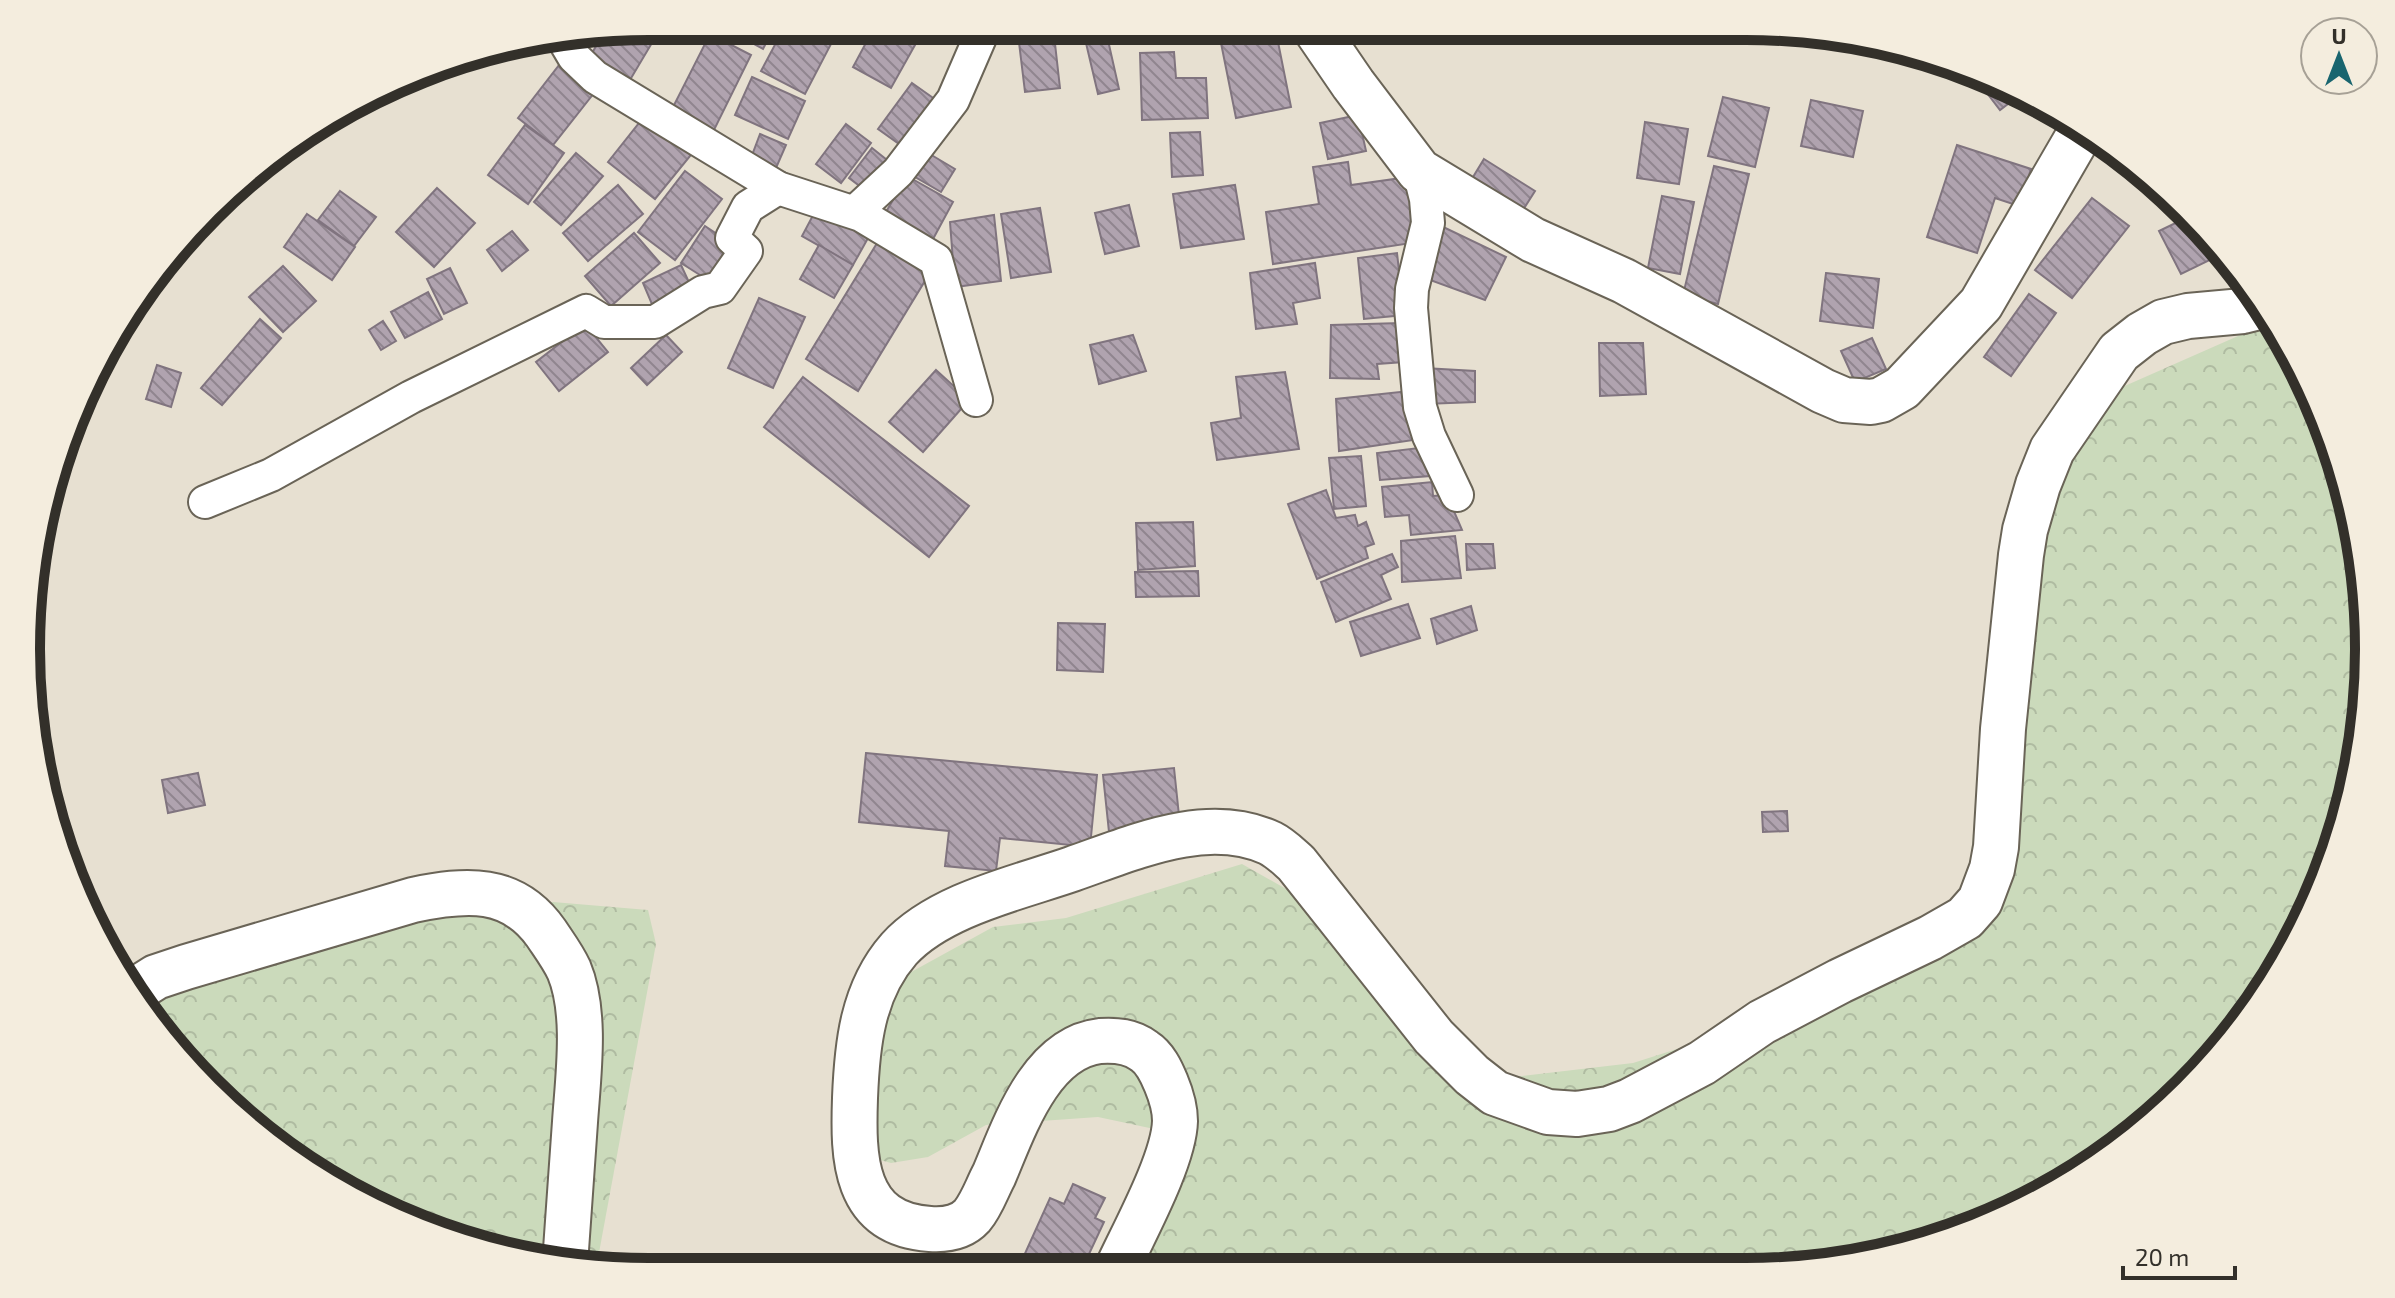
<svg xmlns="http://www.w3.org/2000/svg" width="2395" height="1298" viewBox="0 0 2395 1298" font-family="'Exo 2',sans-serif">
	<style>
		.forest { fill: url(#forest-crowns) }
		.building { fill: url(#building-back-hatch); stroke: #80747f; stroke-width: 2 }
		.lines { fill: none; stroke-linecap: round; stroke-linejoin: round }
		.street-casing { stroke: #6a6457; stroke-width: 36 }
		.secondary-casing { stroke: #6a6457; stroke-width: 48 }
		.street { stroke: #fff; stroke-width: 32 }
		.secondary { stroke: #fff; stroke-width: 44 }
		.rim { fill: none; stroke: #33302a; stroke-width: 10 }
	</style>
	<defs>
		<pattern id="forest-crowns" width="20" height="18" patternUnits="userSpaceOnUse" patternTransform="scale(2)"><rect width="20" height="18" fill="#cbdabb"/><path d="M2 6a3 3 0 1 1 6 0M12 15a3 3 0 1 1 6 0" fill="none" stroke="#afbba1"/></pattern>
		<pattern id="building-back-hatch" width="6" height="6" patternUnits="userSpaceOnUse" patternTransform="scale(2)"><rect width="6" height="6" fill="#b0a3af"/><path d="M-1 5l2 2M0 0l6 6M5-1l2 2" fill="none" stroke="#90858f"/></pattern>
	</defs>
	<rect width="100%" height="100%" fill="#e7e0d1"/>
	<g class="forest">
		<polygon points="2272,321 2305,373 2348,487 2368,608 2364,730 2336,849 2286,960 2214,1060 2092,1167 1947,1239 1827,1267 1137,1269 1164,1226 1187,1162 1173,1133 1098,1117 986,1125 928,1157 891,1163 855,1153 873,993 993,927 1066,918 1242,864 1288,890 1368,960 1406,1026 1514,1077 1633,1063 1762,1022 1798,1003 1968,888 1979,769 2021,555 2102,396"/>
		<polygon points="553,902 648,910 656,944 596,1269 487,1251 338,1189 181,1060 138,991 434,919"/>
	</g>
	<g class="building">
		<polygon points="649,26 662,26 627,85 587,62 603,34"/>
		<polygon points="721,26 775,26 763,49"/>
		<polygon points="785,26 795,26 831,44 805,94 761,71"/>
		<polygon points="875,26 903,26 920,36 891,88 853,67"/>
		<polygon points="1017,26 1053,26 1060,88 1025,92"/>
		<polygon points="1082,26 1105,27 1119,89 1098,94"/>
		<polygon points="1149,27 1211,27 1149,33"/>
		<polygon points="1275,27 1291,107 1236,118 1220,38"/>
		<polygon points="710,34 751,55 713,132 671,111"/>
		<polygon points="1174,52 1176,78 1206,78 1208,118 1142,120 1140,53"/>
		<polygon points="563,60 598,88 553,145 518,118"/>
		<polygon points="1974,76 1976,76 2021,94 2000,110"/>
		<polygon points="752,77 805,101 788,139 735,115"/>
		<polygon points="912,83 943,105 909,151 878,129"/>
		<polygon points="1723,97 1769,108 1755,167 1708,156"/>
		<polygon points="1811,100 1863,111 1853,157 1801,146"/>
		<polygon points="647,113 695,150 655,199 608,162"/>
		<polygon points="1358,115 1366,151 1328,159 1320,123"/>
		<polygon points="1645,122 1688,129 1679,184 1637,178"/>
		<polygon points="846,124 871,143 841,183 816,164"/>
		<polygon points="525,125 564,153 528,204 488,175"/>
		<polygon points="1200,132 1203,175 1172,177 1170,133"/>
		<polygon points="760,134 786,145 776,168 751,158"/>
		<polygon points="1957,145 2031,169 2019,206 1995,198 1977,253 1927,237"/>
		<polygon points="872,148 892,164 869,193 849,178"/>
		<polygon points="923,150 955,169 941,192 910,174"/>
		<polygon points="576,153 603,176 561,225 534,202"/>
		<polygon points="1484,159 1535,191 1521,213 1470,182"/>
		<polygon points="1348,162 1351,185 1409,177 1418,242 1273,264 1266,212 1319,204 1313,167"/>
		<polygon points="1714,166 1749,174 1718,304 1683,295"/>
		<polygon points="685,171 722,199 675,260 638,232"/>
		<polygon points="907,176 953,202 933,239 886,212"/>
		<polygon points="618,185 643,214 588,261 563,233"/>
		<polygon points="1235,185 1244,239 1181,248 1173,194"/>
		<polygon points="437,188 475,223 434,267 396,232"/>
		<polygon points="340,191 376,217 354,246 318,220"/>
		<polygon points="1662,196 1694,202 1680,274 1648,268"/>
		<polygon points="2092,198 2129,226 2072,298 2035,270"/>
		<polygon points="819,204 872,231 853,265 802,236"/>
		<polygon points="1129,205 1139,246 1105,254 1095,213"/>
		<polygon points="1040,208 1051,272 1011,278 1001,214"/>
		<polygon points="307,214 355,247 332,280 284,247"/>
		<polygon points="994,215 1001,281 955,287 950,222"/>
		<polygon points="2190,216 2224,253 2181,274 2159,231"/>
		<polygon points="1439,225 1506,257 1485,300 1419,276"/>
		<polygon points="705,226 735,246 711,282 681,263"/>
		<polygon points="512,231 528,250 502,271 487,250"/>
		<polygon points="634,233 660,263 611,306 585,276"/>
		<polygon points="882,235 934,266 858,391 806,359"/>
		<polygon points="819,245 853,265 834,298 800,279"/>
		<polygon points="1397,253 1404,315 1364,319 1358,258"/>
		<polygon points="1315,263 1320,298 1293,303 1297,324 1256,329 1250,273"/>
		<polygon points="681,265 693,291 654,309 643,283"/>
		<polygon points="283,266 316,301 283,332 249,297"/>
		<polygon points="450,268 467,303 444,314 427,279"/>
		<polygon points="1826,273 1879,279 1873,328 1820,321"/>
		<polygon points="428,292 442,319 405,338 391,312"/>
		<polygon points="2029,294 2056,313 2011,376 1984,357"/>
		<polygon points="759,298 805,317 773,388 728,368"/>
		<polygon points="260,319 281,338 222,405 201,388"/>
		<polygon points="383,321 396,341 381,350 369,330"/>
		<polygon points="1401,323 1404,362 1377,364 1379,379 1330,378 1331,325"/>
		<polygon points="585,324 608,352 559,391 536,362"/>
		<polygon points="666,335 682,352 647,385 631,368"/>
		<polygon points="1133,335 1146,371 1099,384 1090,345"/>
		<polygon points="1872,338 1886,369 1855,382 1841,351"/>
		<polygon points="1599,343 1643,343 1646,394 1600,396"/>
		<polygon points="157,365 181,373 171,407 146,399"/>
		<polygon points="1424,368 1475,371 1475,402 1425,404"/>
		<polygon points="936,370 969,400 923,452 889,422"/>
		<polygon points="1285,372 1299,449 1217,460 1211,423 1241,418 1236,377"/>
		<polygon points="803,377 969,506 929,557 764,427"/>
		<polygon points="1409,391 1420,439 1339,451 1336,399"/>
		<polygon points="1427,447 1430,476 1380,480 1377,453"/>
		<polygon points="1361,456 1366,506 1334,509 1329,458"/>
		<polygon points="1432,482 1433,496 1447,495 1462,530 1411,535 1409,515 1385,517 1382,487"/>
		<polygon points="1326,490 1336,518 1355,515 1358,526 1366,522 1374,544 1365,547 1368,558 1317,579 1288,504"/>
		<polygon points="1193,522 1195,566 1138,570 1136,523"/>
		<polygon points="1455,536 1461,578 1402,582 1401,541"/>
		<polygon points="1466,544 1493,544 1495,568 1467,570"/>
		<polygon points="1392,554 1398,567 1381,575 1391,599 1336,622 1321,582"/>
		<polygon points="1198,571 1199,596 1136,597 1135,572"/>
		<polygon points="1408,604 1420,638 1361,656 1350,622"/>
		<polygon points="1471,606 1477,630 1437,644 1431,619"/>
		<polygon points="1058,623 1105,624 1103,672 1057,670"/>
		<polygon points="866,753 1097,775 1090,847 1000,838 996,871 945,866 949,831 859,822"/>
		<polygon points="1174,768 1180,825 1109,832 1103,775"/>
		<polygon points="198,773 205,805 168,813 162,780"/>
		<polygon points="1787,811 1788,831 1763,832 1762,812"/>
		<polygon points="1073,1184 1105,1198 1095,1218 1104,1222 1082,1269 1018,1269 1050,1198 1064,1204"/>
	</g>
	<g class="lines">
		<defs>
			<g id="street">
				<polyline points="564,40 574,57 595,77 778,188 861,215 936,260 976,400"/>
				<polyline points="1419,171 1426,199 1428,223 1412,289 1411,308 1420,407 1429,436 1457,495"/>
				<polyline points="855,212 898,172 953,100 985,26"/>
				<polyline points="205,502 271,475 411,397 586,311 604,322 655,322 703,292 720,288 746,251 732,238 748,207 778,188"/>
			</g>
			<g id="secondary">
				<polyline points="1314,27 1353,84 1419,171 1533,240 1624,281 1823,391 1844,400 1871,402 1881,400 1902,388 1981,304 2083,128"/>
				<path d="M137,989L156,977L186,967L413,900C466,889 512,885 546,933C554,945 563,957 569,970C587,1013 578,1077 575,1122C572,1169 568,1216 565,1264"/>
				<path d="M1117,1269C1134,1232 1174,1160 1175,1121C1175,1108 1171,1095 1166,1083C1161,1071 1155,1058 1144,1051C1131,1041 1116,1040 1100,1041C1040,1048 1014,1128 994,1175C987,1188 982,1204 972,1216C961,1228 945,1230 930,1229C853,1224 853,1157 855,1098C857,1046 862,991 899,949C939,905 1017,888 1072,869C1133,848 1206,814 1270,843C1280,848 1288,856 1296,863L1434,1037L1472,1075L1495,1093L1548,1112L1577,1114L1609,1109L1630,1101L1702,1063L1762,1022L1840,981L1930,938L1965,918L1980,901L1992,869L1996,847L2003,729L2021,555L2025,530L2038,485L2052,450L2119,352L2142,334L2163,322L2188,316L2243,311L2263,306"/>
			</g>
		</defs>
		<use href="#street" class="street-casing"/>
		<use href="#secondary" class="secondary-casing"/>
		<use href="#street" class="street"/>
		<use href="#secondary" class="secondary"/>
	</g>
	<path d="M0 0H2395V1298H0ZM649 40H1746A609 609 0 0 1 2355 649V649A609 609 0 0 1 1746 1258H649A609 609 0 0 1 40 649V649A609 609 0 0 1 649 40Z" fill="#f4edde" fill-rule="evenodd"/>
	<path class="rim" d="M649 40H1746A609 609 0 0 1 2355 649V649A609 609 0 0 1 1746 1258H649A609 609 0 0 1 40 649V649A609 609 0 0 1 649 40Z"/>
	<g transform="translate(2339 56)"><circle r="38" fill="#f4edde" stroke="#a7a196" stroke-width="2"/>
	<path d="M0-6L14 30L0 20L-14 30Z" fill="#19656f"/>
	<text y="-12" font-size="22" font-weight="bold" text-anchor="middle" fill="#33302a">U</text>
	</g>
	<path d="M2123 1266v12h112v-12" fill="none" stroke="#33302a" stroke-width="4"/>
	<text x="2135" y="1266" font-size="24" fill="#33302a" stroke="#f4edde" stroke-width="6" paint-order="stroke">20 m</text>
</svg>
